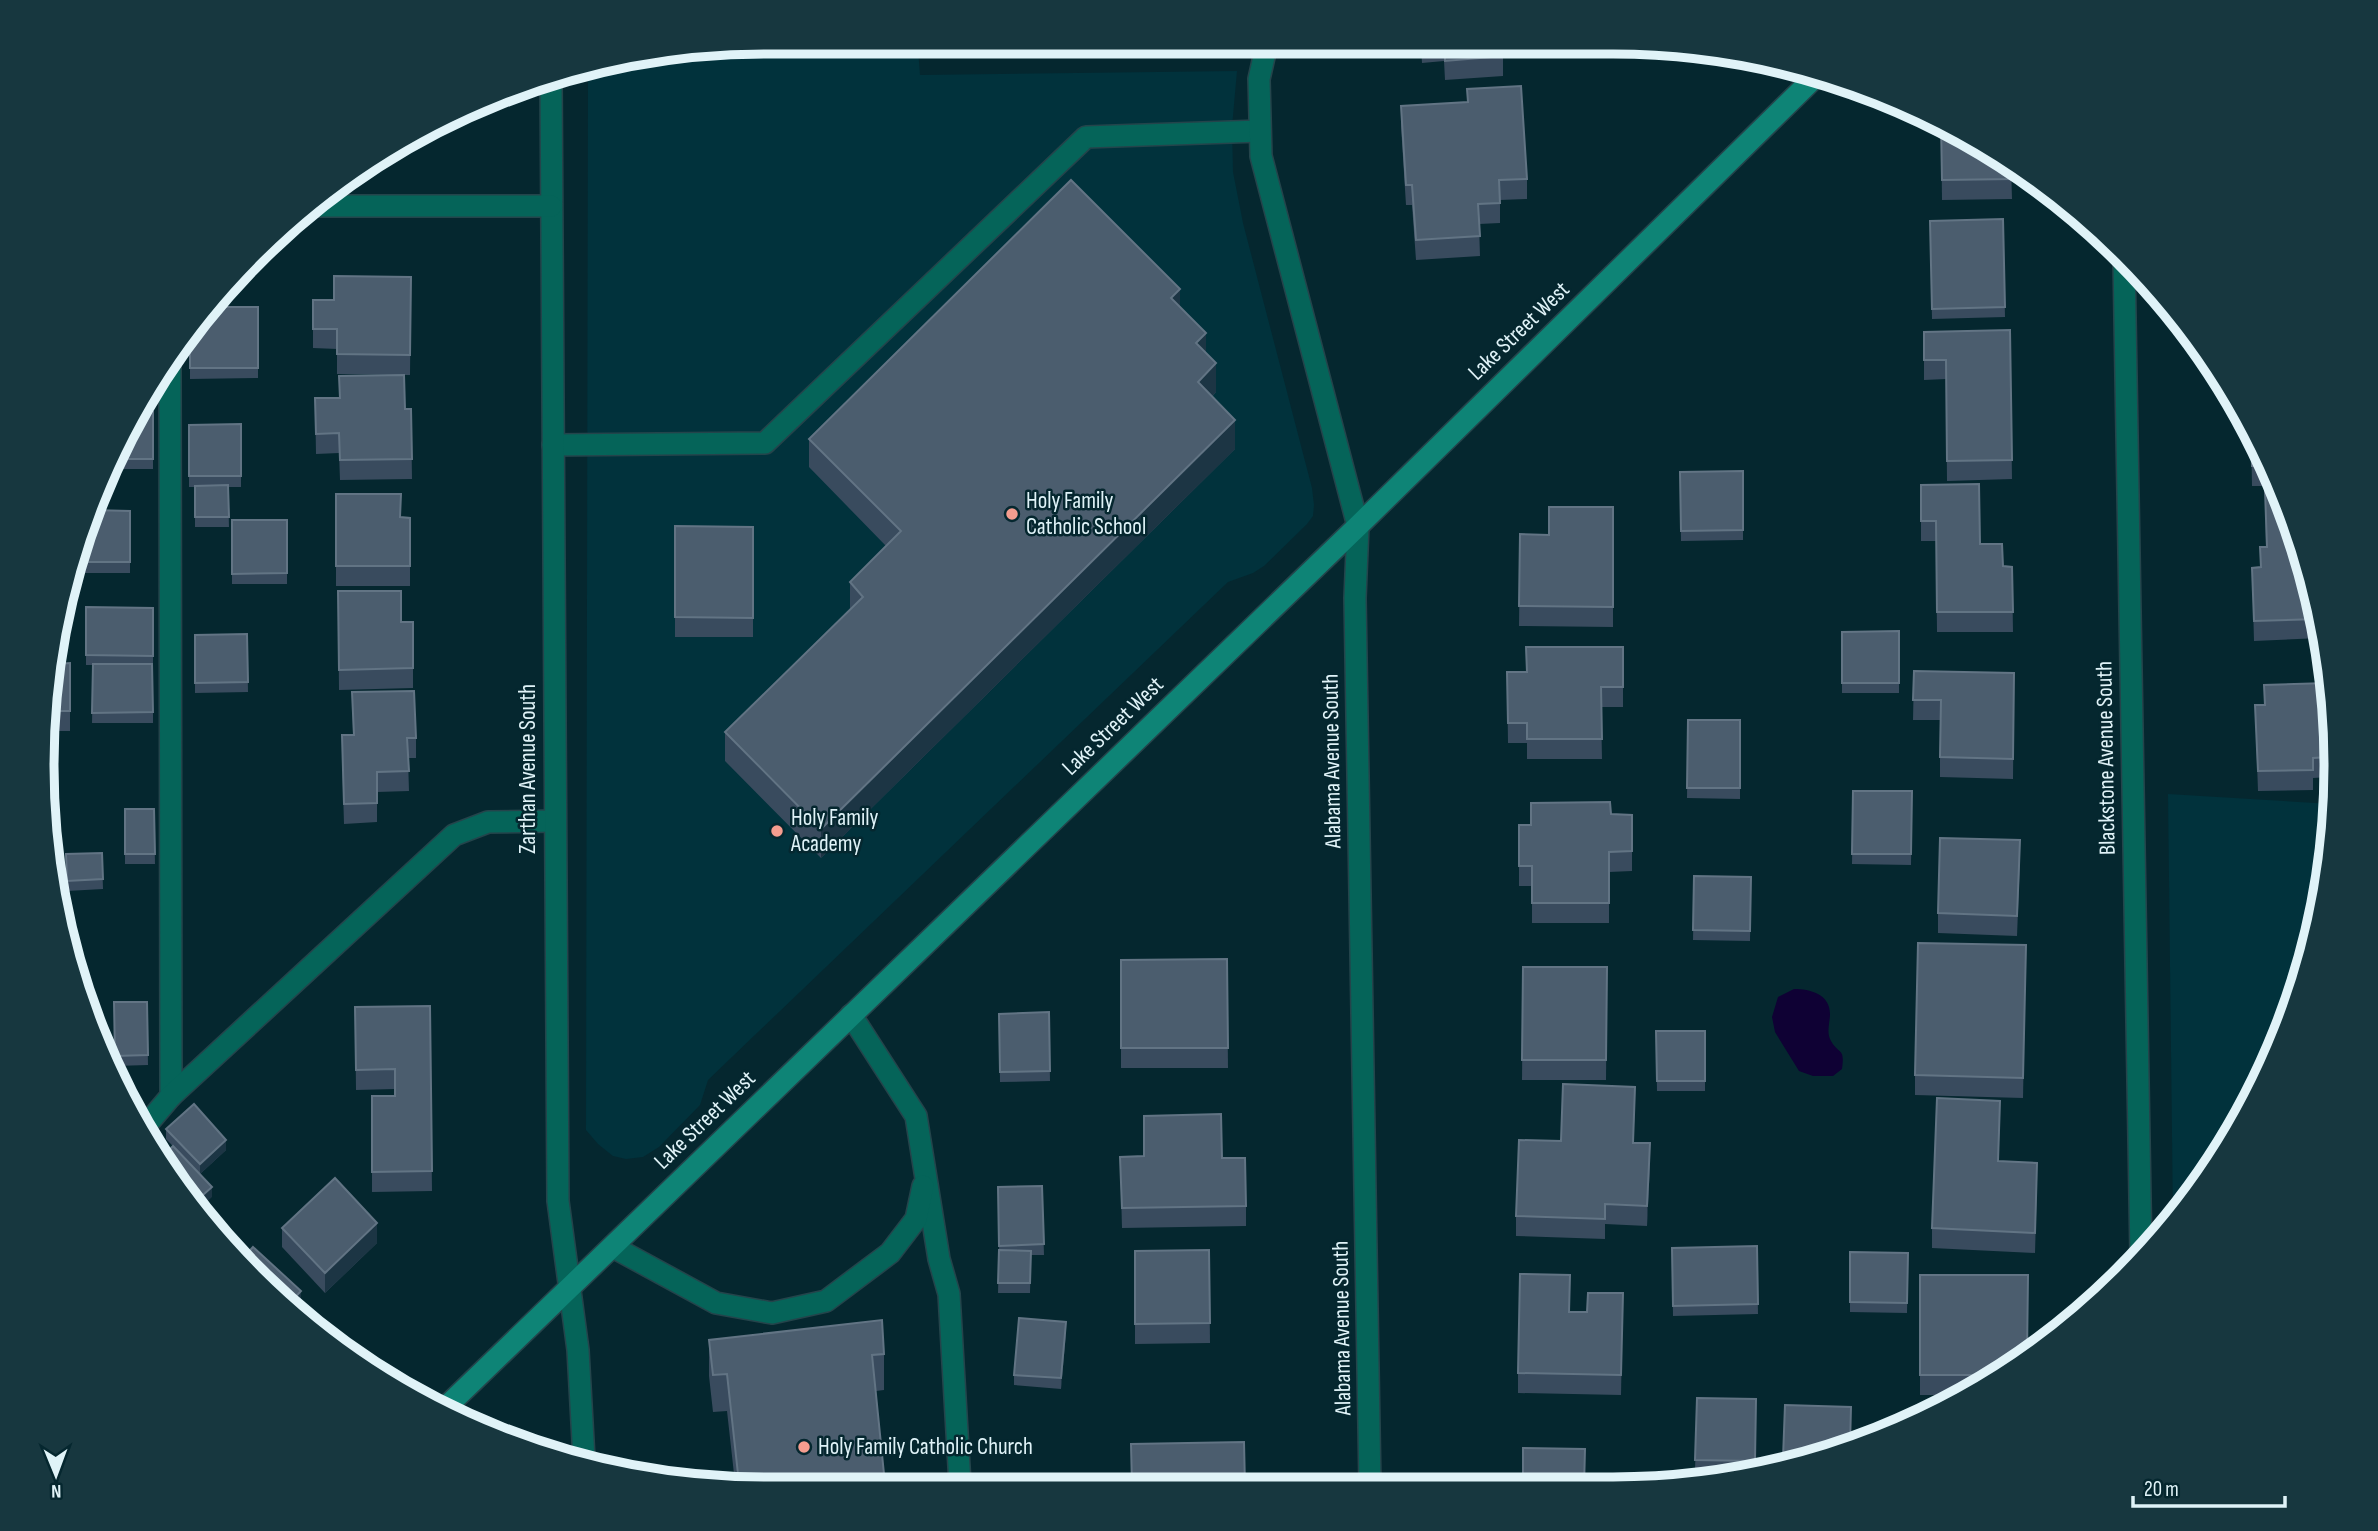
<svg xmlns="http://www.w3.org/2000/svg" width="2378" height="1531" viewBox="0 0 2378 1531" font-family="'Sofia Sans Condensed',sans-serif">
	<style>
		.built { fill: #01323c }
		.water { fill: #0f0134 }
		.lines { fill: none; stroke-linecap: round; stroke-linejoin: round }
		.lane-casing { stroke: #24444b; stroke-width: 24 }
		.street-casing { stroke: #24444b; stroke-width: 24 }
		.secondary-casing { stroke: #24444b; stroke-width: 24 }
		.lane { stroke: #056459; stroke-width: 21 }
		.street { stroke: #056459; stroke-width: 21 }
		.secondary { stroke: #0e8476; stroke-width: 21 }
		.wall { fill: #394b5e }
		.shaded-wall { fill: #1c3544 }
		.building { fill: #4b5d6e; stroke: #627484; stroke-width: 2 }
		.poi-dot { fill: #f59d8f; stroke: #05272f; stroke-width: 2.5 }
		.labels { text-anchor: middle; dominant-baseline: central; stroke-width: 5; stroke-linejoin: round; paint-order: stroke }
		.street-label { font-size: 23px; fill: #e0f3f8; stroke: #05272f }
		.poi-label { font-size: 23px; fill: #e0f3f8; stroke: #05272f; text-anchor: start }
		.rim { fill: none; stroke: #e0f3f8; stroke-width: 9 }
	</style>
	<rect width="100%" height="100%" fill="#05272f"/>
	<g class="built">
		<polygon points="671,48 918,48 920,75 1237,71 1232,127 1233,172 1243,223 1312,488 1314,505 1313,516 1307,524 1264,566 1253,573 1228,582 708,1080 700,1105 659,1147 643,1157 626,1159 613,1156 598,1144 586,1130 588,68"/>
		<polygon points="2168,794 2332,804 2330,860 2298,998 2239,1127 2173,1220"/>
	</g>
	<path class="water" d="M1794,989C1810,989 1830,994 1830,1014C1830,1022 1826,1033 1831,1041C1839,1055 1845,1047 1842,1069L1833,1076H1813L1799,1071L1775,1032L1772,1017L1778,997Z"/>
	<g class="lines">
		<defs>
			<g id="lane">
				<polyline points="170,357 171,1096"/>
				<polyline points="553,445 765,443 1086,137 1260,131"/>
				<polyline points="851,1015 916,1116 939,1259 949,1294 960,1484"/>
				<polyline points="143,1129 171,1096 454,835 488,822 555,821"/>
				<polyline points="613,1247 716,1303 772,1313 826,1301 890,1253 916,1219 923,1186"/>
			</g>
			<g id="street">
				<polyline points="1266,48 1259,79 1261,156 1358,526 1355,598 1370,1486"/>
				<polyline points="551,76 558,1201 578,1350 584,1459"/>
				<polyline points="312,206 551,206"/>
				<polyline points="2124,259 2141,1257"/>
			</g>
			<polyline id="secondary" points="443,1410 1358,526 1815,77"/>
		</defs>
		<use href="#lane" class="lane-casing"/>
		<use href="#street" class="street-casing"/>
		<use href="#secondary" class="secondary-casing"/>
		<use href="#lane" class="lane"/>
		<use href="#street" class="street"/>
		<use href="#secondary" class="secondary"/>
	</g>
	<g class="wall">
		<polygon points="1421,48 1503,48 1503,76 1445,80 1444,61 1422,63"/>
		<polygon points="1467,89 1527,179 1527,199 1500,200 1500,223 1479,224 1480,256 1416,260 1412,205 1406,205 1401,126 1401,106 1467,102"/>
		<polygon points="1941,122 2011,166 2012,199 1942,200"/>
		<polygon points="2003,219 2005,317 1932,319 1930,221"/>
		<polygon points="411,277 410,375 404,375 405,409 411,409 412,479 340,480 339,453 316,454 315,398 339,398 394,375 337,374 337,349 313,348 313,300 334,300"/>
		<polygon points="1180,306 1206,353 1216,392 1212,397 1235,449 821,858 725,761 725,732 850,610 850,582 886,546 809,467 809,439"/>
		<polygon points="258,307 258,378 190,379 190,328"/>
		<polygon points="2010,330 2012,479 1947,481 1946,379 1924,380 1924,332"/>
		<polygon points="135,412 153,412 153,469 109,469"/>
		<polygon points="241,424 241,487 228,487 229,527 195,527 195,487 189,487 189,425"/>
		<polygon points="2251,429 2261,445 2277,486 2252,486"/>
		<polygon points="1743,471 1743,540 1681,541 1680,472"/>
		<polygon points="1921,485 2003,566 2012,567 2013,632 1937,632 1936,541 1921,541"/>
		<polygon points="2265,490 2311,578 2321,638 2254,641 2252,568 2260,567 2260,547 2266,547"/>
		<polygon points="336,494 401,517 410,518 410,586 336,586"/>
		<polygon points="1613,507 1613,627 1519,626 1520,534 1549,535"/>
		<polygon points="130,511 130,573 81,573 81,532"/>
		<rect x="232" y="520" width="55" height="64"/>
		<polygon points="675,526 753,527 753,637 675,637"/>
		<polygon points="338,591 401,622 413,622 413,688 339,690"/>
		<polygon points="86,607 153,608 153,723 92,723 93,665 86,665"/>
		<polygon points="1899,631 1899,693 1842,693 1842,632"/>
		<polygon points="247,634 248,692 195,693 195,635"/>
		<polygon points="1623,647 1623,707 1601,707 1602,759 1527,759 1527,743 1508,743 1507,672 1526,672"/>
		<polygon points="70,663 70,731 44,731 44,719 54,664"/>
		<polygon points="1914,671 2014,673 2013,779 1940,777 1940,720 1913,720"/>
		<polygon points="352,692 416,738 416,758 408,758 409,791 377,792 377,822 344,824 342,755 353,735"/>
		<polygon points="2255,705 2329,757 2329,777 2313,778 2313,790 2258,791"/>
		<polygon points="1688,720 1740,720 1740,799 1687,798"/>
		<polygon points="1853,791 1912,791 1911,865 1852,864"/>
		<polygon points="125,809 154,809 155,864 125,864"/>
		<polygon points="1611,814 1632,815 1632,871 1609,872 1609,923 1532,923 1532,886 1519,886 1519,825 1531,825"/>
		<polygon points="102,853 103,889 67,891 66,854"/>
		<polygon points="2020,860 2017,936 1938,933 1938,913"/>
		<polygon points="1694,876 1751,877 1750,941 1693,940"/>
		<polygon points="2026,945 2023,1098 1915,1095 1915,1075"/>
		<polygon points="1227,959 1228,1068 1121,1068 1121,960"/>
		<polygon points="1523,967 1607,967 1606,1080 1522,1080"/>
		<polygon points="114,1002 147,1002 148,1065 115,1066"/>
		<polygon points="430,1006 432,1191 372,1192 372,1096 395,1096 395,1089 356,1090 355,1007"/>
		<polygon points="1049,1012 1050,1081 1000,1082 999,1014"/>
		<polygon points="1656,1031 1705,1031 1705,1091 1657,1091"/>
		<polygon points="1635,1107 1633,1143 1650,1163 1647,1226 1605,1224 1605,1239 1516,1236 1516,1216 1561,1141"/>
		<polygon points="2000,1121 1998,1161 2037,1183 2035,1253 1932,1248 1932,1228"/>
		<polygon points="166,1129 226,1150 200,1174 166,1139"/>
		<polygon points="1144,1156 1222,1158 1246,1206 1246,1226 1122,1228 1120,1157"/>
		<polygon points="1042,1186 1044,1255 1031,1255 1030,1293 998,1293 999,1250 998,1187"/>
		<polygon points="282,1228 377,1243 325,1293 282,1247"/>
		<polygon points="1757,1246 1758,1314 1673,1316 1672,1248"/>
		<polygon points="1209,1250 1210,1343 1135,1344 1135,1251"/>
		<polygon points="1850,1252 1908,1253 1907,1313 1850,1312"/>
		<polygon points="1920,1275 2028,1355 1964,1395 1920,1395"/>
		<polygon points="1623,1293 1621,1395 1518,1393 1518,1373 1587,1312"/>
		<polygon points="1066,1332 1061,1389 1014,1385 1014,1375"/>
		<polygon points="709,1340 884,1354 884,1390 876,1391 885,1484 735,1483 727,1411 713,1412 709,1376"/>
		<polygon points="1697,1398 1756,1399 1755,1472 1695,1470"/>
		<polygon points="1785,1405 1850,1445 1799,1464 1783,1467"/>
	</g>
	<g class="shaded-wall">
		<polygon points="1180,289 1180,318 1171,298"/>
		<polygon points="1206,333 1206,362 1196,343"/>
		<polygon points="1216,363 1216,392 1198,411 1198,382"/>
		<polygon points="1235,420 1235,449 821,858 821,829"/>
		<polygon points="226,1140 226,1150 200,1174 200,1164"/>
		<polygon points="1650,1143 1650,1163 1647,1226 1647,1206"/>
		<polygon points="212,1187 212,1197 200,1208 195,1202"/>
		<polygon points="377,1223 377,1243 325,1293 325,1273"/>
		<polygon points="301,1291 301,1311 297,1316 286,1307"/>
		<polygon points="1066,1322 1066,1332 1061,1389 1061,1378"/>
	</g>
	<g class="building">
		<polygon points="1445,48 1503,48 1503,56 1445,61"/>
		<polygon points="1521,86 1527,179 1499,180 1500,203 1478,204 1480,236 1416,240 1412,185 1406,185 1401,106 1468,102 1467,89"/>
		<polygon points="1941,123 1975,139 2011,166 2012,179 1942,180"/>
		<polygon points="1071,180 1180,289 1171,298 1206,333 1196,343 1216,363 1198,382 1235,420 821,829 725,732 863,597 850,582 901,531 809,439"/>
		<polygon points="2003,219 2005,307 1932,309 1930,221"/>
		<polygon points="334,276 411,277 410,355 337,354 337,329 313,329 313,300 334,300"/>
		<polygon points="208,307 258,307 258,368 190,368 190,328"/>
		<polygon points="2010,330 2012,460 1947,461 1946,360 1924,360 1924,332"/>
		<polygon points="404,375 405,409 411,409 412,459 340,460 339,433 316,434 315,398 340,398 339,376"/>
		<polygon points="135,412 153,412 153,459 114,459"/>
		<polygon points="241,424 241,476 189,476 189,425"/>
		<polygon points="2251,429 2261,445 2269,466 2252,466"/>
		<polygon points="1743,471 1743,530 1681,531 1680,472"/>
		<polygon points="1979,484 1980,544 2002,544 2003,566 2012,567 2013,612 1937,612 1936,521 1921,521 1921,485"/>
		<polygon points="228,485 229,517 195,517 195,486"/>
		<polygon points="2265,490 2278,490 2311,578 2318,619 2254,621 2252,568 2261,567 2260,547 2267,547"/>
		<polygon points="336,494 401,494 400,517 410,518 410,566 336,566"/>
		<polygon points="1549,507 1613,507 1613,607 1519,606 1520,534 1549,535"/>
		<polygon points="91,510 130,511 130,562 81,562 81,532"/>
		<polygon points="232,520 287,520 287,573 232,574"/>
		<polygon points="675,526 753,527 753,618 675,617"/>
		<polygon points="338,591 401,591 401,622 413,622 413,668 339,670"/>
		<polygon points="86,607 153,608 153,656 86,655"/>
		<polygon points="1899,631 1899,683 1842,683 1842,632"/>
		<polygon points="247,634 248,682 195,683 195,635"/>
		<polygon points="1526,647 1623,647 1623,687 1601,687 1602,739 1527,739 1527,723 1508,723 1507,672 1527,672"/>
		<polygon points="70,663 70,711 45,711 54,664"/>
		<polygon points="93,664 152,664 153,712 92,713"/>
		<polygon points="1914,671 2014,673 2013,759 1940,757 1941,700 1913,700"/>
		<polygon points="2327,683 2329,757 2313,758 2313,770 2258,771 2255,705 2265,705 2264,685"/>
		<polygon points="414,691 416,738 407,738 409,771 377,772 377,803 344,804 342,735 354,735 352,692"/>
		<polygon points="1688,720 1740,720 1740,788 1687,788"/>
		<polygon points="1853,791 1912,791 1911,854 1852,854"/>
		<polygon points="1610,802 1611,814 1632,815 1632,851 1609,852 1609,903 1532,903 1532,866 1519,866 1519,825 1531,825 1531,803"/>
		<polygon points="125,809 154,809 155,854 125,854"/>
		<polygon points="1940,838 2020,840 2017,916 1938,913"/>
		<polygon points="102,853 103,879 67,881 66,854"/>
		<polygon points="1694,876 1751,877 1750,931 1693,930"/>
		<polygon points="1918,943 2026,945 2023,1078 1915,1075"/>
		<polygon points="1227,959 1228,1048 1121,1048 1121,960"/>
		<polygon points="1523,967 1607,967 1606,1060 1522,1060"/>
		<polygon points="114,1002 147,1002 148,1055 115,1056"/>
		<polygon points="430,1006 432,1171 372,1172 372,1096 395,1096 395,1069 356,1070 355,1007"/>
		<polygon points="1049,1012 1050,1071 1000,1072 999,1014"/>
		<polygon points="1656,1031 1705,1031 1705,1081 1657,1081"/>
		<polygon points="1563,1084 1635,1087 1633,1143 1650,1143 1647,1206 1605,1204 1605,1219 1516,1216 1519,1140 1561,1141"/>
		<polygon points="1937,1098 2000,1101 1998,1161 2037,1163 2035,1233 1932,1228"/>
		<polygon points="194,1104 226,1140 200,1164 166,1129"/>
		<polygon points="1221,1114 1222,1158 1245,1158 1246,1206 1122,1208 1120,1157 1144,1156 1144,1116"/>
		<polygon points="173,1146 212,1187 195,1202 164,1167 160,1159"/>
		<polygon points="335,1178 377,1223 325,1273 282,1228"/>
		<polygon points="1042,1186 1044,1244 999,1246 998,1187"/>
		<polygon points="1757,1246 1758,1304 1673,1306 1672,1248"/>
		<polygon points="253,1247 301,1291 286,1307 243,1258"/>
		<polygon points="999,1250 1031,1251 1030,1283 998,1283"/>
		<polygon points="1209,1250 1210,1323 1135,1324 1135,1251"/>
		<polygon points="1850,1252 1908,1253 1907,1303 1850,1302"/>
		<polygon points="1520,1274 1570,1275 1569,1312 1587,1312 1588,1293 1623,1293 1621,1375 1518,1373"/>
		<polygon points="1920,1275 2028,1275 2027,1355 1995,1375 1920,1375"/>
		<polygon points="1019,1318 1066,1322 1061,1378 1014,1375"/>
		<polygon points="882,1320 884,1354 872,1355 885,1484 739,1483 727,1374 713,1375 709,1340"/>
		<polygon points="1697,1398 1756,1399 1755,1461 1695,1460"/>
		<polygon points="1785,1405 1851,1407 1850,1445 1813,1459 1783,1458"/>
		<polygon points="1244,1442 1245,1486 1132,1485 1131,1444"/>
		<polygon points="1523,1448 1585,1449 1584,1487 1523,1487"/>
		<polygon points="1057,1481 1057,1485 1000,1484 1000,1483"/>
	</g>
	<g class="poi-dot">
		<circle cx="1012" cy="514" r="7"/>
		<circle cx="777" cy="831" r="7"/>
		<circle cx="804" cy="1447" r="7"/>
	</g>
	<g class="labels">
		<g class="street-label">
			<text transform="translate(1519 331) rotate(-44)">Lake Street West</text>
			<text transform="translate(1113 726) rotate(-44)">Lake Street West</text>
			<text transform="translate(2106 758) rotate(-91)">Blackstone Avenue South</text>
			<text transform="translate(1332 761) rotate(-91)">Alabama Avenue South</text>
			<text transform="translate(528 769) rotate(-90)">Zarthan Avenue South</text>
			<text transform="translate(705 1120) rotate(-44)">Lake Street West</text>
			<text transform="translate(1342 1328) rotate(-91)">Alabama Avenue South</text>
		</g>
		<g class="poi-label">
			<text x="1026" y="501">Holy Family<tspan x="1026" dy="26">Catholic School</tspan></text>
			<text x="791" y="818">Holy Family<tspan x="791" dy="26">Academy</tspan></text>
			<text x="818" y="1447">Holy Family Catholic Church</text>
		</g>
	</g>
	<path d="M0 0H2378V1531H0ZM765 54H1613A711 711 0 0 1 2324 765V766A711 711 0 0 1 1613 1477H765A711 711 0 0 1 54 766V765A711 711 0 0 1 765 54Z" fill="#17373f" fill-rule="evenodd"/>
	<path class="rim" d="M765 54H1613A711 711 0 0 1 2324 765V766A711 711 0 0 1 1613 1477H765A711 711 0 0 1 54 766V765A711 711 0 0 1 765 54Z"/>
	<g transform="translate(56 1475) rotate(179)" stroke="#05272f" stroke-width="5" paint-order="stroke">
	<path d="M0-5L12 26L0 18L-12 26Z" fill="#e0f3f8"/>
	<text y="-10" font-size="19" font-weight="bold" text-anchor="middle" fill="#e0f3f8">N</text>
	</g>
	<path d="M2133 1496v10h152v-10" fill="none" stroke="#e0f3f8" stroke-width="3.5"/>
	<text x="2144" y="1496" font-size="21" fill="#e0f3f8" stroke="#05272f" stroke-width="5" paint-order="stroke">20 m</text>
</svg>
